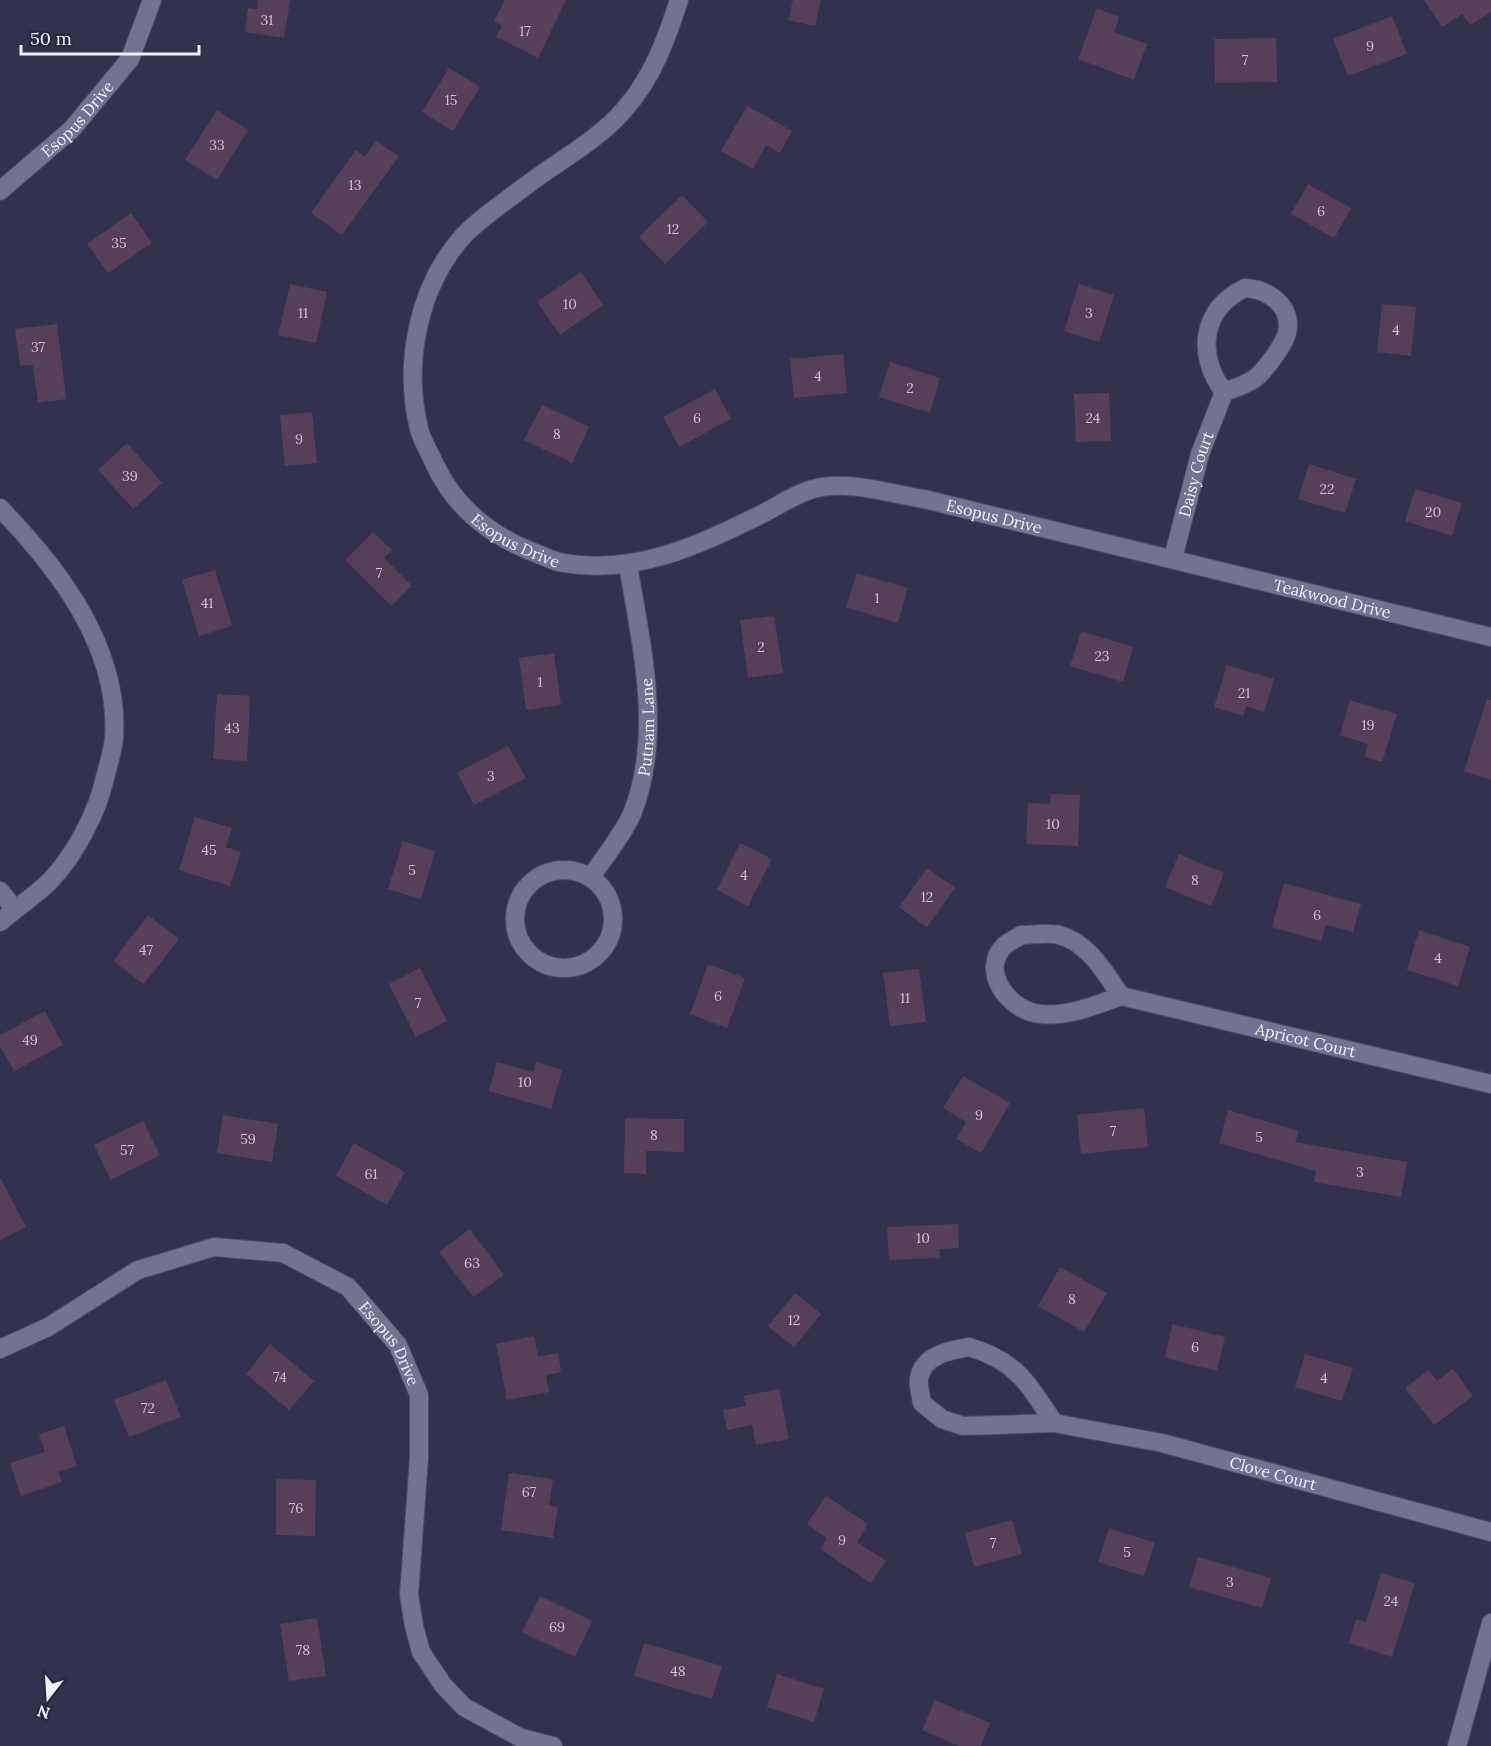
<svg xmlns="http://www.w3.org/2000/svg" width="1491" height="1746" viewBox="0 0 1491 1746" font-family="Lora,serif">
	<style>
		.building { fill: #554058 }
		.lines { fill: none; stroke-linecap: round; stroke-linejoin: round }
		.street-casing { stroke: #4e4d63; stroke-width: 20 }
		.street { stroke: #727291; stroke-width: 18 }
		.labels { text-anchor: middle; dominant-baseline: central; stroke-width: 4.5; stroke-linejoin: round; paint-order: stroke }
		.number-label { font-size: 14px; fill: #cac5d3 }
		.street-label { font-size: 16px; fill: #f1f1fc; stroke: #292842 }
	</style>
	<rect width="100%" height="100%" fill="#33324d"/>
	<g class="building">
		<polygon points="258,0 290,0 284,38 245,32 248,8 257,9"/>
		<polygon points="505,0 566,0 538,58 496,37 502,26 494,21"/>
		<polygon points="793,0 821,0 815,26 788,20"/>
		<polygon points="1424,0 1491,0 1491,12 1470,25 1462,14 1442,27"/>
		<polygon points="1097,8 1119,17 1114,32 1147,44 1134,80 1078,59"/>
		<polygon points="1392,16 1407,54 1348,76 1333,39"/>
		<polygon points="1276,38 1277,82 1215,83 1214,39"/>
		<polygon points="449,68 480,87 453,131 422,112"/>
		<polygon points="747,106 792,131 780,153 766,145 753,169 721,151"/>
		<polygon points="217,110 248,130 217,180 185,160"/>
		<polygon points="376,141 399,156 342,235 311,213 356,150 365,157"/>
		<polygon points="1308,184 1351,208 1334,238 1291,214"/>
		<polygon points="682,195 708,222 665,264 639,237"/>
		<polygon points="131,213 152,243 108,273 87,244"/>
		<polygon points="581,272 603,305 560,335 537,302"/>
		<polygon points="290,284 327,292 316,343 278,335"/>
		<polygon points="1079,284 1114,295 1099,342 1064,331"/>
		<polygon points="1382,304 1416,307 1411,356 1377,352"/>
		<polygon points="57,324 66,399 38,403 33,365 20,366 15,329"/>
		<polygon points="843,354 847,393 794,398 790,359"/>
		<polygon points="890,362 940,378 930,413 879,397"/>
		<polygon points="715,389 731,419 679,447 663,417"/>
		<polygon points="1109,393 1111,441 1076,442 1074,394"/>
		<polygon points="542,405 589,427 572,463 524,440"/>
		<polygon points="312,412 317,463 285,466 280,415"/>
		<polygon points="127,443 162,483 133,509 98,470"/>
		<polygon points="1309,464 1356,479 1345,513 1298,499"/>
		<polygon points="1415,489 1462,503 1452,536 1405,521"/>
		<polygon points="373,532 392,550 384,558 412,586 391,606 345,560"/>
		<polygon points="215,570 232,626 199,636 182,580"/>
		<polygon points="857,573 908,588 898,623 846,607"/>
		<polygon points="774,616 783,673 748,678 740,620"/>
		<polygon points="1081,631 1133,647 1123,682 1070,666"/>
		<polygon points="554,653 561,705 526,710 519,658"/>
		<polygon points="1227,665 1274,679 1264,712 1246,706 1243,716 1214,707"/>
		<polygon points="217,694 250,696 247,761 213,759"/>
		<polygon points="1487,699 1491,700 1491,780 1464,771"/>
		<polygon points="1350,700 1397,714 1382,762 1364,757 1368,744 1340,735"/>
		<polygon points="508,746 526,778 474,805 457,773"/>
		<polygon points="1051,794 1080,795 1078,846 1026,844 1028,803 1050,804"/>
		<polygon points="195,817 232,828 226,847 241,852 230,886 179,870"/>
		<polygon points="403,841 435,851 421,899 388,889"/>
		<polygon points="740,843 772,859 748,906 717,890"/>
		<polygon points="1179,854 1224,873 1211,906 1165,887"/>
		<polygon points="927,868 955,888 927,927 899,907"/>
		<polygon points="1284,883 1361,904 1353,932 1326,925 1321,941 1272,927"/>
		<polygon points="148,915 179,939 144,984 113,961"/>
		<polygon points="1419,930 1470,947 1458,986 1407,970"/>
		<polygon points="708,964 745,978 727,1028 690,1014"/>
		<polygon points="420,968 447,1021 416,1037 389,984"/>
		<polygon points="919,969 926,1022 890,1026 883,973"/>
		<polygon points="45,1011 63,1045 14,1071 0,1046 0,1035"/>
		<polygon points="497,1062 533,1072 536,1062 562,1070 551,1109 489,1091"/>
		<polygon points="963,1076 1010,1103 981,1153 956,1139 966,1122 943,1108"/>
		<polygon points="1144,1108 1148,1147 1081,1154 1077,1115"/>
		<polygon points="1228,1110 1299,1131 1295,1142 1407,1162 1401,1197 1314,1182 1316,1171 1219,1143"/>
		<polygon points="223,1115 278,1124 272,1162 217,1153"/>
		<polygon points="625,1118 684,1119 684,1152 646,1151 646,1174 624,1173"/>
		<polygon points="143,1121 160,1155 111,1180 94,1145"/>
		<polygon points="354,1143 405,1172 387,1205 336,1176"/>
		<polygon points="0,1177 26,1227 0,1240"/>
		<polygon points="958,1224 959,1248 939,1249 940,1258 889,1260 887,1227"/>
		<polygon points="470,1229 504,1275 473,1297 439,1252"/>
		<polygon points="1060,1267 1107,1293 1084,1332 1038,1306"/>
		<polygon points="795,1293 821,1314 794,1347 768,1326"/>
		<polygon points="1172,1324 1225,1337 1217,1371 1165,1358"/>
		<polygon points="534,1336 538,1357 558,1353 561,1372 546,1375 549,1392 507,1400 496,1344"/>
		<polygon points="270,1344 314,1381 289,1410 246,1374"/>
		<polygon points="1305,1354 1353,1368 1342,1401 1295,1387"/>
		<polygon points="1453,1369 1473,1396 1434,1425 1405,1388 1429,1370 1437,1381"/>
		<polygon points="166,1380 181,1417 129,1437 114,1400"/>
		<polygon points="779,1389 789,1439 756,1445 752,1425 727,1430 723,1410 746,1406 744,1396"/>
		<polygon points="64,1426 77,1466 58,1472 62,1482 21,1496 10,1463 45,1452 39,1434"/>
		<polygon points="509,1473 553,1479 549,1505 558,1507 553,1538 501,1530"/>
		<polygon points="276,1479 316,1480 315,1536 276,1535"/>
		<polygon points="826,1496 868,1524 857,1542 886,1561 871,1583 820,1549 827,1538 807,1524"/>
		<polygon points="1012,1520 1022,1554 974,1567 965,1533"/>
		<polygon points="1109,1528 1155,1543 1144,1576 1098,1562"/>
		<polygon points="1198,1557 1271,1578 1262,1608 1189,1587"/>
		<polygon points="1381,1573 1415,1583 1392,1657 1349,1643 1356,1619 1366,1622"/>
		<polygon points="540,1596 592,1621 575,1657 522,1632"/>
		<polygon points="317,1618 326,1676 289,1681 280,1624"/>
		<polygon points="644,1643 722,1666 712,1699 634,1676"/>
		<polygon points="777,1674 824,1689 814,1722 767,1707"/>
		<polygon points="935,1700 990,1723 981,1746 959,1746 922,1730"/>
	</g>
	<g class="lines">
		<defs>
			<g id="street">
				<path id="s1" d="M679,0C666,40 653,77 624,110C599,139 562,159 531,182C510,198 484,215 465,234C418,285 403,363 419,429C422,441 430,453 435,465C456,509 492,537 538,554C546,557 555,562 564,563C637,575 699,545 762,514C778,506 795,494 813,489C846,479 890,494 924,499L1491,637"/>
				<path id="s2" d="M0,191L72,129L130,59L152,0"/>
				<path d="M1245,288C1268,289 1293,306 1287,333C1283,346 1268,366 1258,376C1249,384 1235,388 1224,392C1196,355 1201,309 1245,288Z"/>
				<path d="M0,508C59,569 120,648 114,738C113,751 108,765 105,778C97,813 75,855 50,881C35,896 16,908 0,922"/>
				<path id="s3" d="M1173,558L1200,454L1224,392"/>
				<circle cx="564" cy="919" r="49"/>
				<path id="s4" d="M591,877C604,857 624,834 633,811C663,734 641,643 628,565"/>
				<polyline points="0,891 15,909"/>
				<path d="M1021,935C1033,935 1048,932 1059,935C1088,942 1106,974 1121,996C1096,1005 1068,1017 1041,1014C1010,1012 978,971 1005,945C1010,941 1017,938 1021,935Z"/>
				<path id="s5" d="M1121,996L1491,1084"/>
				<path d="M969,1347C1017,1361 1028,1384 1054,1423L963,1426L942,1419L922,1403C921,1396 918,1386 919,1379C922,1355 951,1350 969,1347Z"/>
				<path id="s6" d="M0,1349L48,1327L138,1270L214,1247L283,1253L348,1287L398,1345L419,1395V1458L409,1595L414,1626L421,1652L443,1685L464,1707L521,1738L553,1746"/>
				<path id="s7" d="M1054,1423L1162,1443L1491,1532"/>
				<polyline points="1457,1746 1491,1623"/>
			</g>
		</defs>
		<use href="#street" class="street-casing"/>
		<use href="#street" class="street"/>
	</g>
	<g class="labels">
		<g class="number-label">
			<text x="267" y="20">31</text>
			<text x="525" y="31">17</text>
			<text x="1370" y="46">9</text>
			<text x="1245" y="60">7</text>
			<text x="451" y="100">15</text>
			<text x="217" y="145">33</text>
			<text x="355" y="185">13</text>
			<text x="1321" y="211">6</text>
			<text x="673" y="229">12</text>
			<text x="119" y="243">35</text>
			<text x="570" y="304">10</text>
			<text x="303" y="313">11</text>
			<text x="1089" y="313">3</text>
			<text x="1396" y="330">4</text>
			<text x="38" y="347">37</text>
			<text x="818" y="376">4</text>
			<text x="910" y="388">2</text>
			<text x="697" y="418">6</text>
			<text x="1093" y="418">24</text>
			<text x="557" y="434">8</text>
			<text x="299" y="439">9</text>
			<text x="130" y="476">39</text>
			<text x="1327" y="489">22</text>
			<text x="1433" y="512">20</text>
			<text x="379" y="573">7</text>
			<text x="877" y="598">1</text>
			<text x="207" y="603">41</text>
			<text x="761" y="647">2</text>
			<text x="1102" y="656">23</text>
			<text x="540" y="682">1</text>
			<text x="1244" y="693">21</text>
			<text x="1368" y="725">19</text>
			<text x="232" y="728">43</text>
			<text x="491" y="776">3</text>
			<text x="1053" y="824">10</text>
			<text x="209" y="850">45</text>
			<text x="412" y="870">5</text>
			<text x="744" y="875">4</text>
			<text x="1195" y="880">8</text>
			<text x="927" y="897">12</text>
			<text x="1317" y="915">6</text>
			<text x="146" y="950">47</text>
			<text x="1438" y="958">4</text>
			<text x="718" y="996">6</text>
			<text x="905" y="998">11</text>
			<text x="418" y="1003">7</text>
			<text x="30" y="1040">49</text>
			<text x="525" y="1082">10</text>
			<text x="979" y="1115">9</text>
			<text x="1113" y="1131">7</text>
			<text x="654" y="1135">8</text>
			<text x="1259" y="1137">5</text>
			<text x="248" y="1139">59</text>
			<text x="127" y="1150">57</text>
			<text x="1360" y="1172">3</text>
			<text x="371" y="1174">61</text>
			<text x="923" y="1238">10</text>
			<text x="472" y="1263">63</text>
			<text x="1072" y="1299">8</text>
			<text x="794" y="1320">12</text>
			<text x="1195" y="1347">6</text>
			<text x="280" y="1377">74</text>
			<text x="1324" y="1378">4</text>
			<text x="148" y="1408">72</text>
			<text x="529" y="1492">67</text>
			<text x="296" y="1508">76</text>
			<text x="842" y="1540">9</text>
			<text x="993" y="1543">7</text>
			<text x="1127" y="1552">5</text>
			<text x="1230" y="1582">3</text>
			<text x="1391" y="1601">24</text>
			<text x="557" y="1627">69</text>
			<text x="303" y="1650">78</text>
			<text x="678" y="1671">48</text>
		</g>
		<g class="street-label">
			<text stroke="none"><textPath href="#s2" startOffset="106">Esopus Drive</textPath></text>
			<text stroke="none"><textPath href="#s3" startOffset="87">Daisy Court</textPath></text>
			<text stroke="none"><textPath href="#s1" startOffset="1190">Esopus Drive</textPath></text>
			<text stroke="none"><textPath href="#s1" startOffset="687">Esopus Drive</textPath></text>
			<text stroke="none"><textPath href="#s1" startOffset="1538">Teakwood Drive</textPath></text>
			<text stroke="none"><textPath href="#s4" startOffset="164">Putnam Lane</textPath></text>
			<text stroke="none"><textPath href="#s5" startOffset="190">Apricot Court</textPath></text>
			<text stroke="none"><textPath href="#s6" startOffset="452">Esopus Drive</textPath></text>
			<text stroke="none"><textPath href="#s7" startOffset="225">Clove Court</textPath></text>
		</g>
	</g>
	<g transform="translate(48 1698) rotate(197)" stroke="#292842" stroke-width="4.5" paint-order="stroke">
	<path d="M0-4.5L10 22L0 15L-10 22Z" fill="#f1f1fc"/>
	<text y="-9" font-size="16" font-weight="bold" text-anchor="middle" fill="#f1f1fc">N</text>
	</g>
	<path d="M21 45v9h178v-9" fill="none" stroke="#f1f1fc" stroke-width="3"/>
	<text x="30" y="45" font-size="18" fill="#f1f1fc" stroke="#292842" stroke-width="4.5" paint-order="stroke">50 m</text>
</svg>
